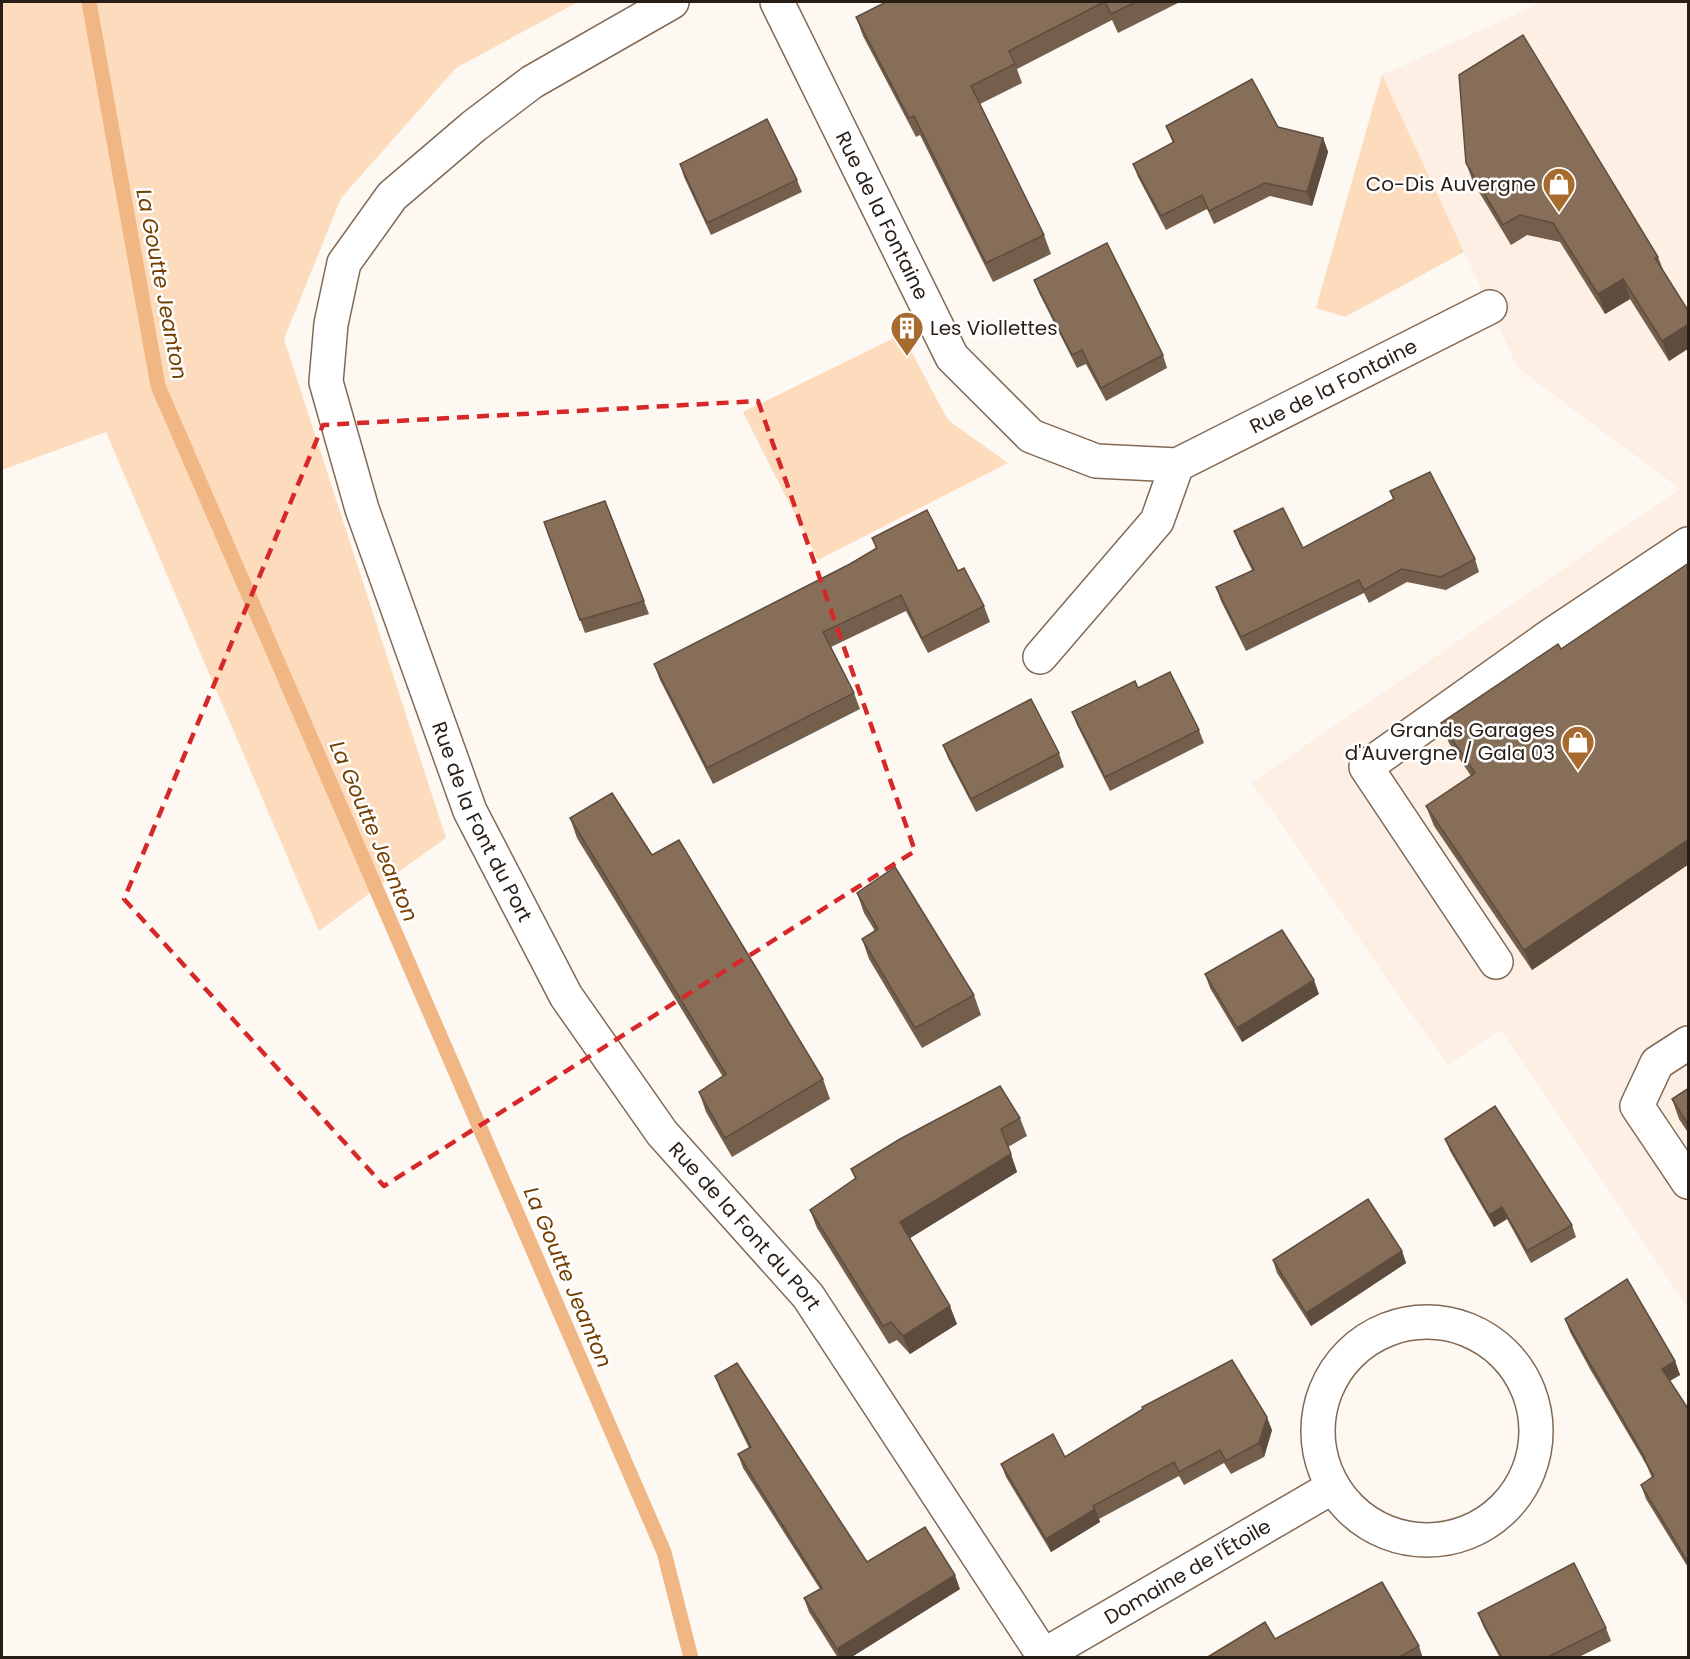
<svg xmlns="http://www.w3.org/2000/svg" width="1690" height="1659" viewBox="0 0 1690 1659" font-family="Poppins,sans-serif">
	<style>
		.built { fill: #fdefe3 }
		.green { fill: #fddbbd }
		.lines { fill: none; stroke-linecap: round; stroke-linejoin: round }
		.stream { stroke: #f0b785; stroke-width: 15 }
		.minor-casing { stroke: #826954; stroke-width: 36 }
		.minor { stroke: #fff; stroke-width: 33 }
		.wall { fill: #745f4c }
		.shaded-wall { fill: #5e4d3e }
		.building { fill: #876e58; stroke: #5e4d3e; stroke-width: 1.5 }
		.marked { fill: none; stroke: #d62828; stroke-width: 4.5; stroke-dasharray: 12 8; stroke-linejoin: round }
		.labels { text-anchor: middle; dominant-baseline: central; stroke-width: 5; stroke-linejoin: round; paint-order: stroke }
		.poi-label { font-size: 20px; fill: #291e16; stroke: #fff; text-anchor: end }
		.street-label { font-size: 20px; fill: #291e16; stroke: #fff }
		.water-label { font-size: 21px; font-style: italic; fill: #723f00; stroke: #fff }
	</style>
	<rect width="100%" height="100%" fill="#fef8f3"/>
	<polygon class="built" points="1543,2 1688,2 1688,1308 1501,1030 1448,1065 1389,982 1271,809 1251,783 1680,489 1518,368 1382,75"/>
	<g class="green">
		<polygon points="2,2 578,2 456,68 341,198 284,339 446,838 390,878 319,931 106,432 2,470"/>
		<polygon points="1382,75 1464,252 1345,317 1316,308"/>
		<polygon points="902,334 948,420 1008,463 818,560 743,412"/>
	</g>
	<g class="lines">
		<polyline class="stream" points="89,2 158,386 664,1552 691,1658"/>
		<defs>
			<g id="minor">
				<path id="s1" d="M672,2L532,82L474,126L392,196L344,263L331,324L326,382L362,509L470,811L566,996L662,1133L808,1296L1045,1658"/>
				<path id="s2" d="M777,2L952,357L1031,436L1096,461L1177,465"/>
				<path id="s3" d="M1040,657L1157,521L1177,465L1490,307"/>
				<polyline points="1496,962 1366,767 1550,636 1688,544"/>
				<polyline points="1688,1043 1657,1063 1637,1106 1688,1182"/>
				<circle cx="1427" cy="1431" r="109"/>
				<path id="s4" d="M1044,1655L1331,1488"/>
			</g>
		</defs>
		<use href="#minor" class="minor-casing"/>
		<use href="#minor" class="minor"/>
	</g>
	<g class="wall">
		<polygon points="886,2 1180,2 1118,33 1112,20 1017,69 1022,83 980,104 1044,235 1051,254 993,282 920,135 916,137 863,36 856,17"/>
		<polygon points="1166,126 1278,127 1323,138 1328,152 1312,206 1270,196 1214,224 1207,209 1166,230 1138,177 1133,164 1173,143"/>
		<polygon points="1466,163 1658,257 1664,272 1689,312 1689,348 1669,361 1630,299 1605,314 1560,242 1527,235 1511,245 1473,182"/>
		<polygon points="680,164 797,180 802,192 711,235 684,177"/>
		<polygon points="1034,280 1163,355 1167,368 1106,401 1086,364 1077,368 1039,293"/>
		<polygon points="1390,491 1475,559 1479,572 1446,590 1407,582 1369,603 1364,593 1246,651 1221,601 1216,587 1252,570 1239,544 1234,531 1303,548 1393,499"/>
		<polygon points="544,522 644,601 649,614 585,633"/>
		<polygon points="872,538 958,571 984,606 990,622 928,653 906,611 831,647 854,693 860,709 713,784 660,680 654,664 850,564 876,549"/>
		<polygon points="1689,563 1689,864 1532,970 1434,826 1426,806 1471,776 1449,743 1441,723 1561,649"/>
		<polygon points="1138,688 1199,730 1204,743 1110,791 1077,725 1072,712"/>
		<polygon points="943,745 1059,753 1064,767 976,812 948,758"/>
		<polygon points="570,818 652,855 823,1079 830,1099 732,1157 706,1112 699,1092 723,1077 577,838"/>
		<polygon points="857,893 974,995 981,1015 922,1048 869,959 862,939 875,931 864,913"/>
		<polygon points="1205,974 1319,994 1242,1042 1210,988"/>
		<polygon points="1689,1088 1689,1134 1679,1119 1672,1099"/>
		<polygon points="1020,1118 1027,1136 1008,1147 1017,1172 910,1238 957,1324 910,1354 897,1340 889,1344 817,1228 810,1210 855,1179 851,1169"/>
		<polygon points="1445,1139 1572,1225 1576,1237 1531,1263 1507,1219 1494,1227 1450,1151"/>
		<polygon points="1402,1251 1406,1263 1311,1326 1277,1273 1273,1260"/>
		<polygon points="1565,1319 1675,1361 1680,1375 1670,1381 1689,1410 1689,1569 1646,1499 1641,1485 1652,1478 1646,1464 1590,1369 1570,1332"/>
		<polygon points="715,1376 867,1562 960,1589 850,1658 838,1658 809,1612 804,1598 820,1589 743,1468 738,1454 749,1448 720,1389"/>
		<polygon points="1272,1430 1264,1457 1231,1474 1224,1463 1184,1485 1179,1476 1099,1519 1100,1522 1051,1552 1006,1477 1001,1464 1065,1457"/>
		<polygon points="1478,1613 1606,1628 1611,1641 1577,1658 1500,1658 1483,1626"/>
		<polygon points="1275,1639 1419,1646 1423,1658 1206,1658"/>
	</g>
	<g class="shaded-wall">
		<polygon points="1323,138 1328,152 1312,206 1307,192"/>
		<polygon points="1623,279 1630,299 1605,314 1598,294"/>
		<polygon points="1689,324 1689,348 1669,361 1662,341"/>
		<polygon points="1689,839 1689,864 1532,970 1524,950"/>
		<polygon points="1314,980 1319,994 1242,1042 1237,1028"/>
		<polygon points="1011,1154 1017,1172 907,1240 900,1222"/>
		<polygon points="1502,1207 1507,1219 1494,1227 1489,1215"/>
		<polygon points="1402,1251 1406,1263 1311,1326 1306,1313"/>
		<polygon points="950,1306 957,1324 910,1354 903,1336"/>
		<polygon points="1675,1361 1680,1375 1667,1382 1662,1369"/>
		<polygon points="1267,1417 1272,1430 1264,1457 1259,1443"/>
		<polygon points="1095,1509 1100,1522 1051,1552 1046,1539"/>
		<polygon points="955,1575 960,1589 850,1658 840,1658 837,1649"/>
	</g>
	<g class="building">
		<polygon points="886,2 1104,2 1009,51 1015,64 971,86 1044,235 986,263 914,116 909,118 856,17"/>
		<polygon points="1105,2 1136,2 1111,14"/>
		<polygon points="1523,35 1658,257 1655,258 1689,312 1689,324 1662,341 1623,279 1598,294 1553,223 1520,215 1503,225 1466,163 1459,75"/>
		<polygon points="1252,79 1278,127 1323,138 1307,192 1265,183 1209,211 1202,195 1161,216 1133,164 1174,142 1166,126"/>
		<polygon points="767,119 797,180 707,223 680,164"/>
		<polygon points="1107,243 1163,355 1101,388 1082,350 1072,355 1034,280"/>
		<polygon points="1430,472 1475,559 1441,577 1402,569 1364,590 1359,580 1241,637 1216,587 1254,570 1234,531 1283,508 1303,548 1394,499 1390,491"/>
		<polygon points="605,501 644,601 580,620 544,522"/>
		<polygon points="927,510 958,571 964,568 984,606 922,638 901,595 823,632 854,693 707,768 654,664 850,564 877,548 872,538"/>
		<polygon points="1689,563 1689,839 1524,950 1426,806 1475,773 1441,723 1558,644 1561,649"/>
		<polygon points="1170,672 1199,730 1105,777 1072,712 1135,681 1138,688"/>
		<polygon points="1031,699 1059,753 971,799 943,745"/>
		<polygon points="612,793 652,855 679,840 823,1079 725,1138 699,1092 726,1074 570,818"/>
		<polygon points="895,867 974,995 915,1028 862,939 878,929 857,893"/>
		<polygon points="1282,930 1314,980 1237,1028 1205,974"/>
		<polygon points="1000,1086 1020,1118 1001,1129 1011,1154 900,1222 950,1306 903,1336 891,1322 883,1326 810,1210 856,1178 851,1169 900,1139"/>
		<polygon points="1689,1088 1689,1126 1672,1099"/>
		<polygon points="1495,1106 1572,1225 1527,1251 1502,1207 1489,1215 1445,1139"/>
		<polygon points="1368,1199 1402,1251 1306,1313 1273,1260"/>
		<polygon points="1627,1279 1675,1361 1662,1369 1689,1410 1689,1564 1641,1485 1654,1476 1644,1459 1645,1458 1585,1355 1565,1319"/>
		<polygon points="1232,1360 1267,1417 1259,1443 1226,1461 1220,1450 1179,1472 1174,1462 1093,1506 1095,1509 1046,1539 1001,1464 1053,1434 1065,1457 1143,1409 1142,1407"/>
		<polygon points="737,1363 867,1562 925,1527 955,1575 837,1649 804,1598 822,1588 738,1454 751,1447 715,1376"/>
		<polygon points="1574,1563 1606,1628 1546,1658 1502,1658 1478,1613"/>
		<polygon points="1382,1582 1419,1646 1398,1658 1206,1658 1265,1622 1275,1639"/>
	</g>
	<path class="marked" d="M758,401L915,851L384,1186L124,899L323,425Z"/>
	<defs>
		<symbol id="shop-pin" viewBox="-11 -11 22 30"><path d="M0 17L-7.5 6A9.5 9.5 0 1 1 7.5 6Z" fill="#a86b2f" stroke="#fff"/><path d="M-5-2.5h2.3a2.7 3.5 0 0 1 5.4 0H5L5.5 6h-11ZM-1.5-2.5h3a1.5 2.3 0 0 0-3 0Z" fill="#fff"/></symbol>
		<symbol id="building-pin" viewBox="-11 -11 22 30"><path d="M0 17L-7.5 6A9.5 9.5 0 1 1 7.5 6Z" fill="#a86b2f" stroke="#fff"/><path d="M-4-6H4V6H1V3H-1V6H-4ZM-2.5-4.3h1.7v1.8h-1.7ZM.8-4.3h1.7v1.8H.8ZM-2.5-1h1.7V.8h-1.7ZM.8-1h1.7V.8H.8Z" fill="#fff"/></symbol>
	</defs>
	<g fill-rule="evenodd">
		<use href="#shop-pin" x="1540" y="165" width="38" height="52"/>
		<use href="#building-pin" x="888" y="309" width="38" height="52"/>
		<use href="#shop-pin" x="1559" y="723" width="38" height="52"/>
	</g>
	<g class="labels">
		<g class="poi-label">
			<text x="1536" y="184">Co-Dis Auvergne</text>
			<text x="930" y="328" text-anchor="start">Les Viollettes</text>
			<text x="1555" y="730">Grands Garages<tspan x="1555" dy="23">d'Auvergne / Gala 03</tspan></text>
		</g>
		<g class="street-label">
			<text stroke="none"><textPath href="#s2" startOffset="238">Rue de la Fontaine</textPath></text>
			<text stroke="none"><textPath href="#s3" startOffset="414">Rue de la Fontaine</textPath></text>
			<text stroke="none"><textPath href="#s1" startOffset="1012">Rue de la Font du Port</textPath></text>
			<text stroke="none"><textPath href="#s1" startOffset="1498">Rue de la Font du Port</textPath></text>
			<text stroke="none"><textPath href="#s4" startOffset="166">Domaine de l'Étoile</textPath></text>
		</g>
		<g class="water-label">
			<text transform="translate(162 284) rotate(79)">La Goutte Jeanton</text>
			<text transform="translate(374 831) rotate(67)">La Goutte Jeanton</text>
			<text transform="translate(568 1277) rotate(67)">La Goutte Jeanton</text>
		</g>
	</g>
	<rect width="1690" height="1659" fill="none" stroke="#291e16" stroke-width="6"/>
</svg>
